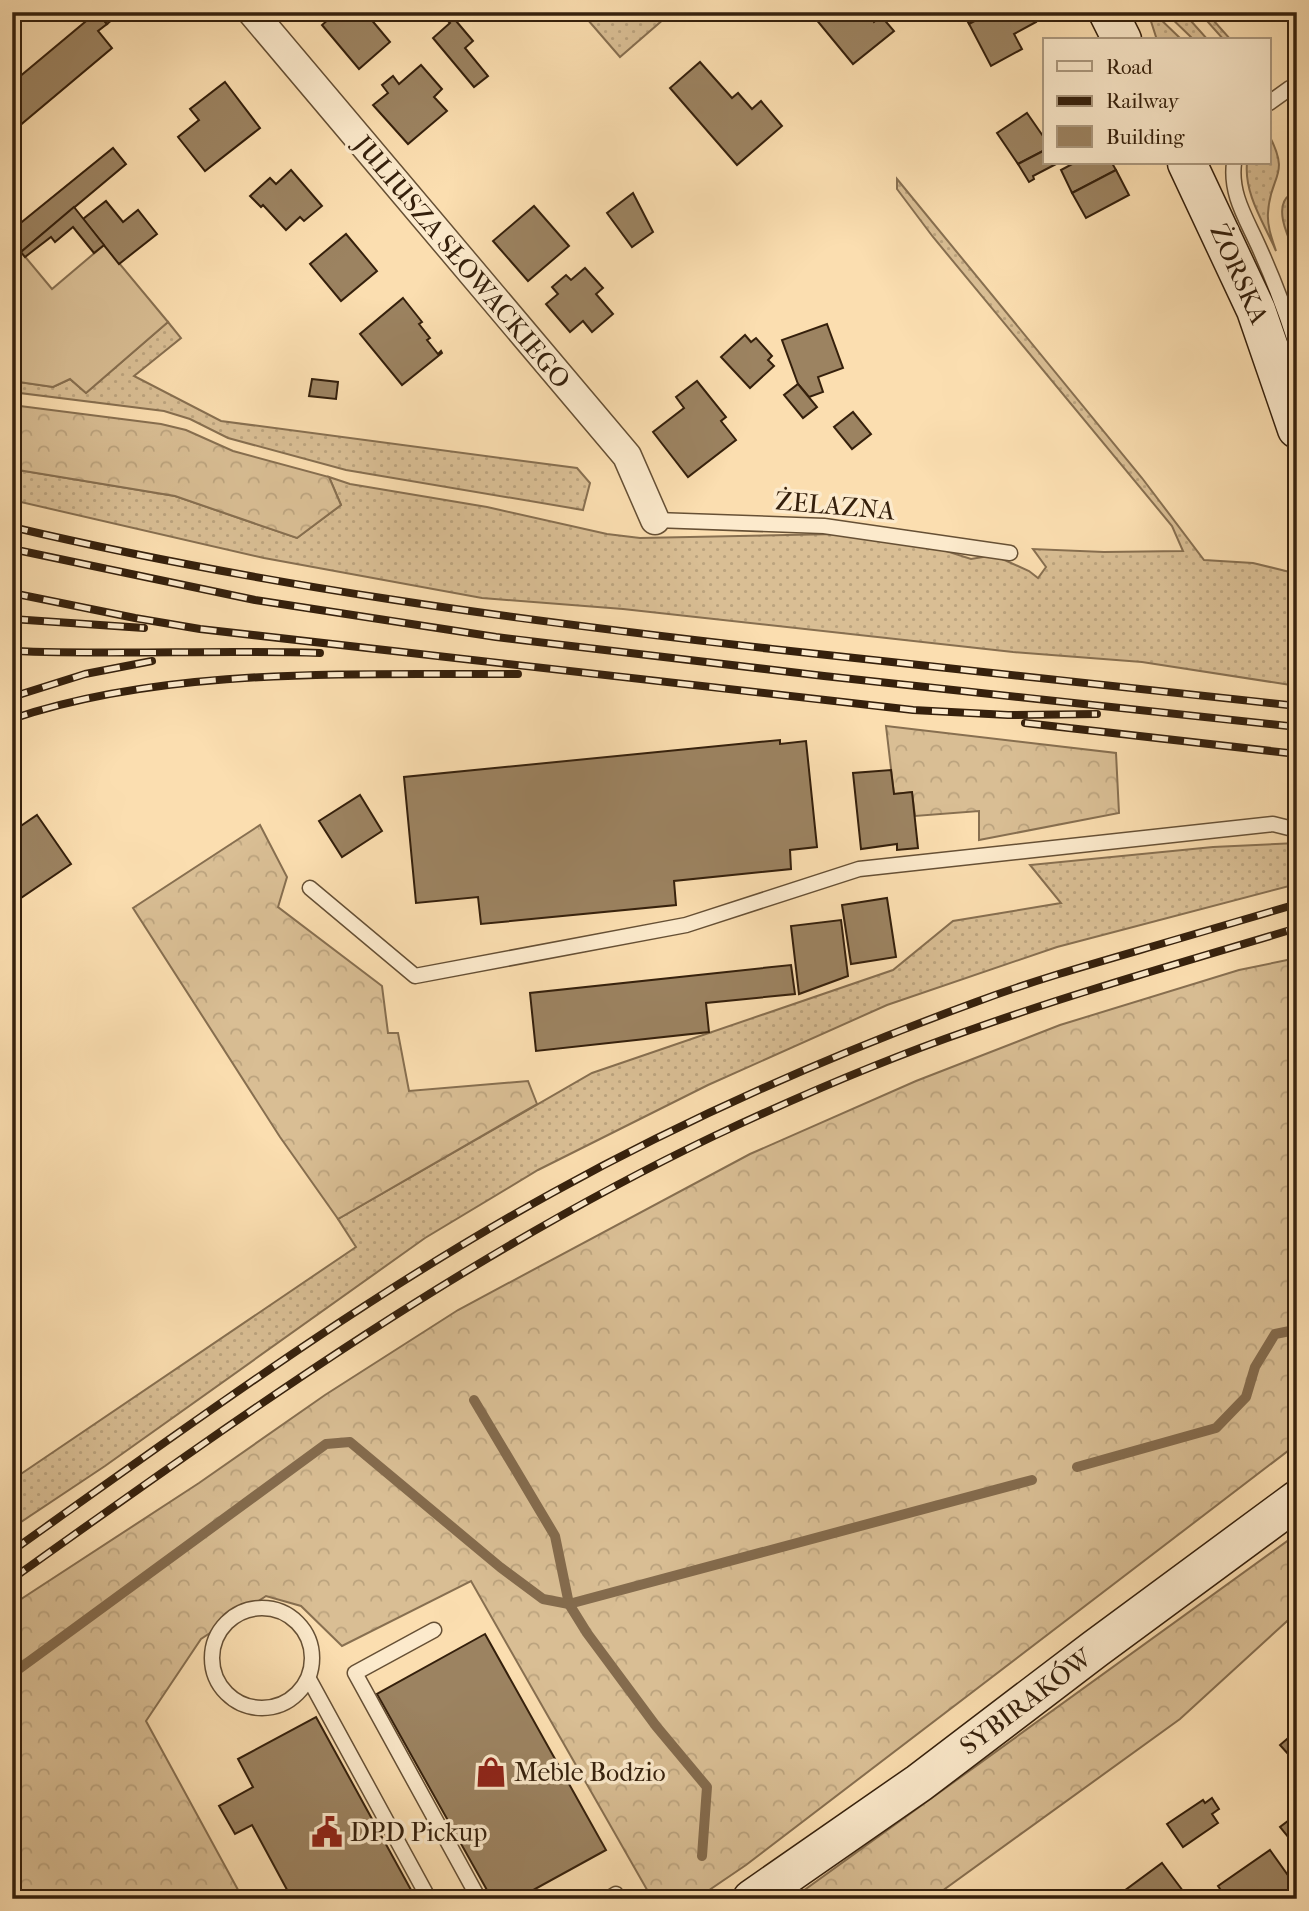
<svg xmlns="http://www.w3.org/2000/svg" width="1309" height="1911" viewBox="0 0 1309 1911" font-family="'IM FELL French Canon',serif">
	<style>
		.grass { fill: url(#grass-dots); stroke: #876f50; stroke-width: 2 }
		.forest { fill: url(#forest-crowns); stroke: #876f50; stroke-width: 2 }
		.pitch { fill: #d9be94; stroke: #876f50; stroke-width: 2 }
		.lines { fill: none; stroke-linecap: round; stroke-linejoin: round }
		.stream { stroke: #846b4d; stroke-width: 10 }
		.building { fill: #9c8361; stroke: #35200c; stroke-width: 2 }
		.service-casing { stroke: #665035; stroke-width: 17 }
		.minor-casing { stroke: #665035; stroke-width: 31 }
		.secondary-casing { stroke: #35200c; stroke-width: 41 }
		.service { stroke: #fceacc; stroke-width: 14 }
		.minor { stroke: #fceacc; stroke-width: 28 }
		.secondary { stroke: #fceacc; stroke-width: 38 }
		.rail-casing { stroke: #35200c; stroke-width: 8 }
		.rail { stroke: #fceacc; stroke-width: 5; stroke-dasharray: 16; stroke-linecap: butt }
		.labels { text-anchor: middle; dominant-baseline: central; stroke-width: 7; stroke-linejoin: round; paint-order: stroke }
		.street-label { font-size: 26px; fill: #35200c; stroke: #fceacc }
		.poi-label { font-size: 26px; fill: #35200c; stroke: #fceacc; text-anchor: start }
	</style>
	<defs>
		<pattern id="grass-dots" width="8" height="8" patternUnits="userSpaceOnUse" patternTransform="scale(1.75)"><rect width="8" height="8" fill="#d9be94"/><path d="M2 2h.1M6 6h.1" fill="none" stroke="#bba37e" stroke-width="1.8" stroke-linecap="round"/></pattern>
		<pattern id="forest-crowns" width="20" height="18" patternUnits="userSpaceOnUse" patternTransform="scale(1.75)"><rect width="20" height="18" fill="#d9be94"/><path d="M2 6a3 3 0 1 1 6 0M12 15a3 3 0 1 1 6 0" fill="none" stroke="#bba37e"/></pattern>
	</defs>
	<rect width="100%" height="100%" fill="#fbdeb0"/>
	<filter id="stains"><feTurbulence type="fractalNoise" baseFrequency=".00286" numOctaves="4"/><feColorMatrix values="0 0 0 0 .2 0 0 0 0 .09 0 0 0 0 .02 0 0 0 .5 -.17"/></filter>
	<radialGradient id="worn" r=".72"><stop offset=".6" stop-color="#630" stop-opacity="0"/><stop offset="1" stop-color="#630" stop-opacity=".3"/></radialGradient>
	<g class="grass">
		<polygon points="581,12 672,12 620,57"/>
		<polygon points="1148,12 1153,12 1182,40 1157,40"/>
		<polygon points="1165,12 1183,12 1208,40 1194,40"/>
		<polygon points="1199,12 1206,12 1231,40 1224,40"/>
		<path d="M1269,135C1291,177 1270,174 1268,213C1267,226 1272,239 1276,251C1264,223 1244,194 1247,163H1269Z"/>
		<polygon points="897,179 1142,478 1204,560 1253,563 1290,572 1290,639 1297,686 1142,662 1013,652 623,609 482,598 264,558 12,500 12,469 175,496 297,538 341,505 329,477 350,484 487,507 607,534 640,538 837,534 940,549 971,559 989,556 1000,558 1029,571 1038,578 1046,567 1033,549 1104,552 1183,551 1172,526 933,237 897,189"/>
		<path d="M1291,194L1297,197V257C1290,241 1271,206 1291,194Z"/>
		<polygon points="168,322 181,338 134,376 221,421 577,468 590,483 583,510 346,470 228,438 190,419 164,411 12,392 12,381 53,387 70,379 86,393"/>
		<polygon points="1297,843 1297,884 1057,947 887,1005 708,1085 538,1170 425,1238 105,1466 12,1528 12,1480 356,1247 338,1219 592,1073 893,970 953,921 1061,903 1030,865 1213,847"/>
	</g>
	<g class="forest">
		<polygon points="12,405 161,424 186,430 233,451 329,477 341,505 297,538 175,496 12,469"/>
		<polygon points="886,726 1116,753 1119,813 979,840 979,811 915,816 912,792 894,794"/>
		<polygon points="260,825 287,877 278,907 382,986 388,1033 398,1033 409,1091 528,1081 537,1104 338,1219 280,1137 133,908"/>
		<polygon points="1297,958 1297,1444 746,1865 696,1899 659,1899 650,1895 471,1581 342,1646 301,1606 266,1596 201,1639 146,1721 243,1899 12,1899 12,1605 199,1483 325,1395 458,1310 750,1154 916,1081 1060,1025 1239,970"/>
		<polygon points="1297,1534 1297,1612 1180,1719 931,1899 792,1899"/>
	</g>
	<polygon class="pitch" points="12,241 52,289 104,245 168,322 86,393 70,379 53,387 12,381"/>
	<g class="lines">
		<g class="stream">
			<polyline points="474,1400 555,1536 569,1604 587,1633 656,1726 707,1787 702,1856"/>
			<polyline points="1077,1467 1216,1428 1246,1397 1255,1367 1275,1334 1295,1330"/>
			<polyline points="12,1674 326,1444 350,1442 500,1567 543,1599 569,1604 1032,1480"/>
		</g>
	</g>
	<g class="building">
		<polygon points="97,12 107,24 98,31 112,48 12,132 12,83"/>
		<polygon points="97,12 121,12 107,24"/>
		<polygon points="337,12 365,12 390,42 359,69 322,25"/>
		<polygon points="810,12 869,12 874,22 881,16 894,31 853,64"/>
		<polygon points="962,12 991,12 969,24"/>
		<polygon points="991,12 1031,12 1036,22 1014,34 1022,49 991,66 969,24"/>
		<polygon points="451,15 473,41 465,48 488,76 474,87 433,38 450,23 446,19"/>
		<polygon points="700,62 732,98 738,93 752,109 761,101 782,126 737,165 670,88"/>
		<polygon points="421,65 442,89 434,97 447,111 408,144 373,105 388,93 382,85 393,76 399,84"/>
		<polygon points="225,82 260,128 205,171 178,137 199,120 190,109"/>
		<polygon points="1027,113 1045,139 1045,150 1018,164 997,133"/>
		<polygon points="113,148 126,164 21,252 12,241 12,230"/>
		<polygon points="1045,150 1045,163 1058,163 1033,176 1034,179 1029,182 1018,164"/>
		<polygon points="1074,163 1112,163 1116,170 1072,193 1061,170"/>
		<polygon points="291,170 322,206 304,221 300,217 286,230 263,205 261,207 250,196 270,178 276,184"/>
		<polygon points="1116,170 1129,195 1086,218 1072,193"/>
		<polygon points="633,193 653,232 632,247 607,213"/>
		<polygon points="106,201 123,222 138,210 157,234 119,264 83,219"/>
		<polygon points="534,206 569,246 528,281 493,241"/>
		<polygon points="74,207 104,245 94,253 73,227 55,242 51,237 25,257 21,252"/>
		<polygon points="346,234 377,271 341,301 310,264"/>
		<polygon points="585,268 603,288 596,294 613,314 592,332 583,321 570,332 546,304 558,294 552,287 566,275 571,280"/>
		<polygon points="403,298 422,322 419,324 430,338 427,340 438,354 441,351 442,353 402,385 360,334"/>
		<polygon points="827,324 843,368 818,377 823,392 809,397 798,384 782,340"/>
		<polygon points="745,335 751,342 756,338 772,356 768,360 774,366 750,388 721,357"/>
		<polygon points="312,379 338,382 336,399 309,396"/>
		<polygon points="697,381 726,417 721,421 736,440 688,477 653,432 684,408 676,397"/>
		<polygon points="798,384 817,407 803,418 784,395"/>
		<polygon points="853,412 871,434 852,449 834,427"/>
		<polygon points="780,740 780,744 806,741 817,847 790,850 791,869 674,881 676,905 481,924 478,897 416,903 404,777"/>
		<polygon points="891,770 894,794 912,792 918,848 897,850 897,844 861,849 853,773"/>
		<polygon points="360,795 382,831 342,857 319,821"/>
		<polygon points="37,815 71,864 12,904 12,832"/>
		<polygon points="887,898 896,957 851,964 842,905"/>
		<polygon points="841,920 848,976 799,994 791,926"/>
		<polygon points="791,965 795,994 706,1003 709,1032 536,1051 530,993"/>
		<polygon points="485,1634 606,1850 517,1899 492,1899 377,1694"/>
		<polygon points="316,1717 416,1899 292,1899 252,1825 235,1834 219,1806 253,1787 238,1759"/>
		<polygon points="1294,1733 1297,1737 1297,1764 1280,1745"/>
		<polygon points="1212,1798 1219,1809 1212,1814 1218,1823 1183,1847 1167,1824 1203,1800 1205,1803"/>
		<polygon points="1297,1814 1297,1848 1280,1827"/>
		<polygon points="1270,1850 1297,1888 1297,1899 1227,1899 1218,1886"/>
		<polygon points="1162,1863 1189,1899 1130,1899 1124,1891"/>
		<polygon points="1022,1891 1028,1899 1011,1899"/>
	</g>
	<g class="lines">
		<defs>
			<g id="service">
				<polyline points="1269,103 1290,88"/>
				<path d="M1234,163C1230,194 1246,218 1258,245C1273,278 1286,312 1297,347"/>
				<polyline points="655,520 824,526 1010,553"/>
				<polyline points="310,888 415,976 686,925 859,869 1273,824 1297,830"/>
				<circle cx="262" cy="1658" r="50"/>
				<polyline points="434,1630 355,1673 479,1899"/>
				<polyline points="309,1679 429,1899"/>
				<polyline points="608,1899 616,1894 619,1899"/>
			</g>
			<polyline id="minor" points="252,12 627,456 655,520"/>
			<g id="secondary">
				<polyline points="1108,12 1122,40"/>
				<polyline points="1187,163 1256,310 1297,429"/>
				<polyline points="752,1899 919,1783 1095,1649 1297,1500"/>
			</g>
		</defs>
		<use href="#service" class="service-casing"/>
		<use href="#minor" class="minor-casing"/>
		<use href="#secondary" class="secondary-casing"/>
		<use href="#service" class="service"/>
		<use href="#minor" class="minor"/>
		<use href="#secondary" class="secondary"/>
		<defs>
			<g id="rail">
				<path d="M12,527C262,586 517,620 772,649C947,668 1122,687 1297,706"/>
				<polyline points="12,549 255,600 496,637 824,676 1297,727"/>
				<polyline points="12,593 135,618 200,629 913,710 1008,715 1097,714"/>
				<polyline points="12,619 144,628"/>
				<path d="M12,651C115,655 218,650 320,653"/>
				<polyline points="12,697 85,674 152,661"/>
				<path d="M12,719C168,666 355,675 518,674"/>
				<polyline points="1025,723 1297,754"/>
				<path d="M12,1551C188,1426 363,1297 552,1193C688,1118 831,1055 976,1002C1040,978 1106,960 1171,941C1213,929 1255,916 1297,904"/>
				<path d="M12,1579C238,1418 463,1256 714,1136C797,1097 883,1060 970,1030C1077,992 1187,961 1297,928"/>
			</g>
		</defs>
		<use href="#rail" class="rail-casing"/>
		<use href="#rail" class="rail"/>
	</g>
	<defs>
		<symbol id="shop-bare" viewBox="-9 -9 18 18"><path d="M-5-2.5h2.3a2.7 3.5 0 0 1 5.4 0H5L5.5 6h-11ZM-1.5-2.5h3a1.5 2.3 0 0 0-3 0Z" fill="#8f2418" stroke="#fceacc" stroke-width="2.5" paint-order="stroke"/></symbol>
		<symbol id="civic-bare" viewBox="-9 -9 18 18"><path d="M-.6-6.5H3V-4.5H.6V-3L4-1V1h2V6H-6V1h2V-1L-.6-3ZM-1.2 2.5V6h2.4V2.5Z" fill="#8f2418" stroke="#fceacc" stroke-width="2.5" paint-order="stroke"/></symbol>
	</defs>
	<g fill-rule="evenodd">
		<use href="#shop-bare" x="469" y="1750" width="44" height="44"/>
		<use href="#civic-bare" x="305" y="1810" width="44" height="44"/>
	</g>
	<g class="labels">
		<g class="street-label">
			<text transform="translate(462 262) rotate(50)">JULIUSZA SŁOWACKIEGO</text>
			<text transform="translate(1239 274) rotate(66)">ŻORSKA</text>
			<text transform="translate(835 506) rotate(5)">ŻELAZNA</text>
			<text transform="translate(1026 1702) rotate(-37)">SYBIRAKÓW</text>
		</g>
		<g class="poi-label">
			<text x="514" y="1772">Meble Bodzio</text>
			<text x="350" y="1832">DPD Pickup</text>
		</g>
	</g>
	<rect width="1309" height="1911" fill="none" stroke="#fbdeb0" stroke-width="42"/>
	<rect x="14" y="14" width="1281" height="1883" fill="none" stroke="#35200c" stroke-width="3.5"/>
	<rect x="21" y="21" width="1267" height="1869" fill="none" stroke="#35200c" stroke-width="2"/>
	<rect x="1043" y="38" width="228" height="126" fill="#fceacc" stroke="#ac997f" stroke-width="2"/>
	<rect x="1057" y="61" width="35" height="10" fill="#fceacc" stroke="#ac997f" stroke-width="2"/>
	<text x="1106" y="74" font-size="21" fill="#35200c">Road</text>
	<rect x="1057" y="96" width="35" height="10" fill="#35200c" stroke="#ac997f" stroke-width="2"/>
	<text x="1106" y="108" font-size="21" fill="#35200c">Railway</text>
	<rect x="1057" y="126" width="35" height="21" fill="#9c8361" stroke="#ac997f" stroke-width="2"/>
	<text x="1106" y="144" font-size="21" fill="#35200c">Building</text>
	<rect width="100%" height="100%" filter="url(#stains)"/>
	<rect width="100%" height="100%" fill="url(#worn)"/>
</svg>
